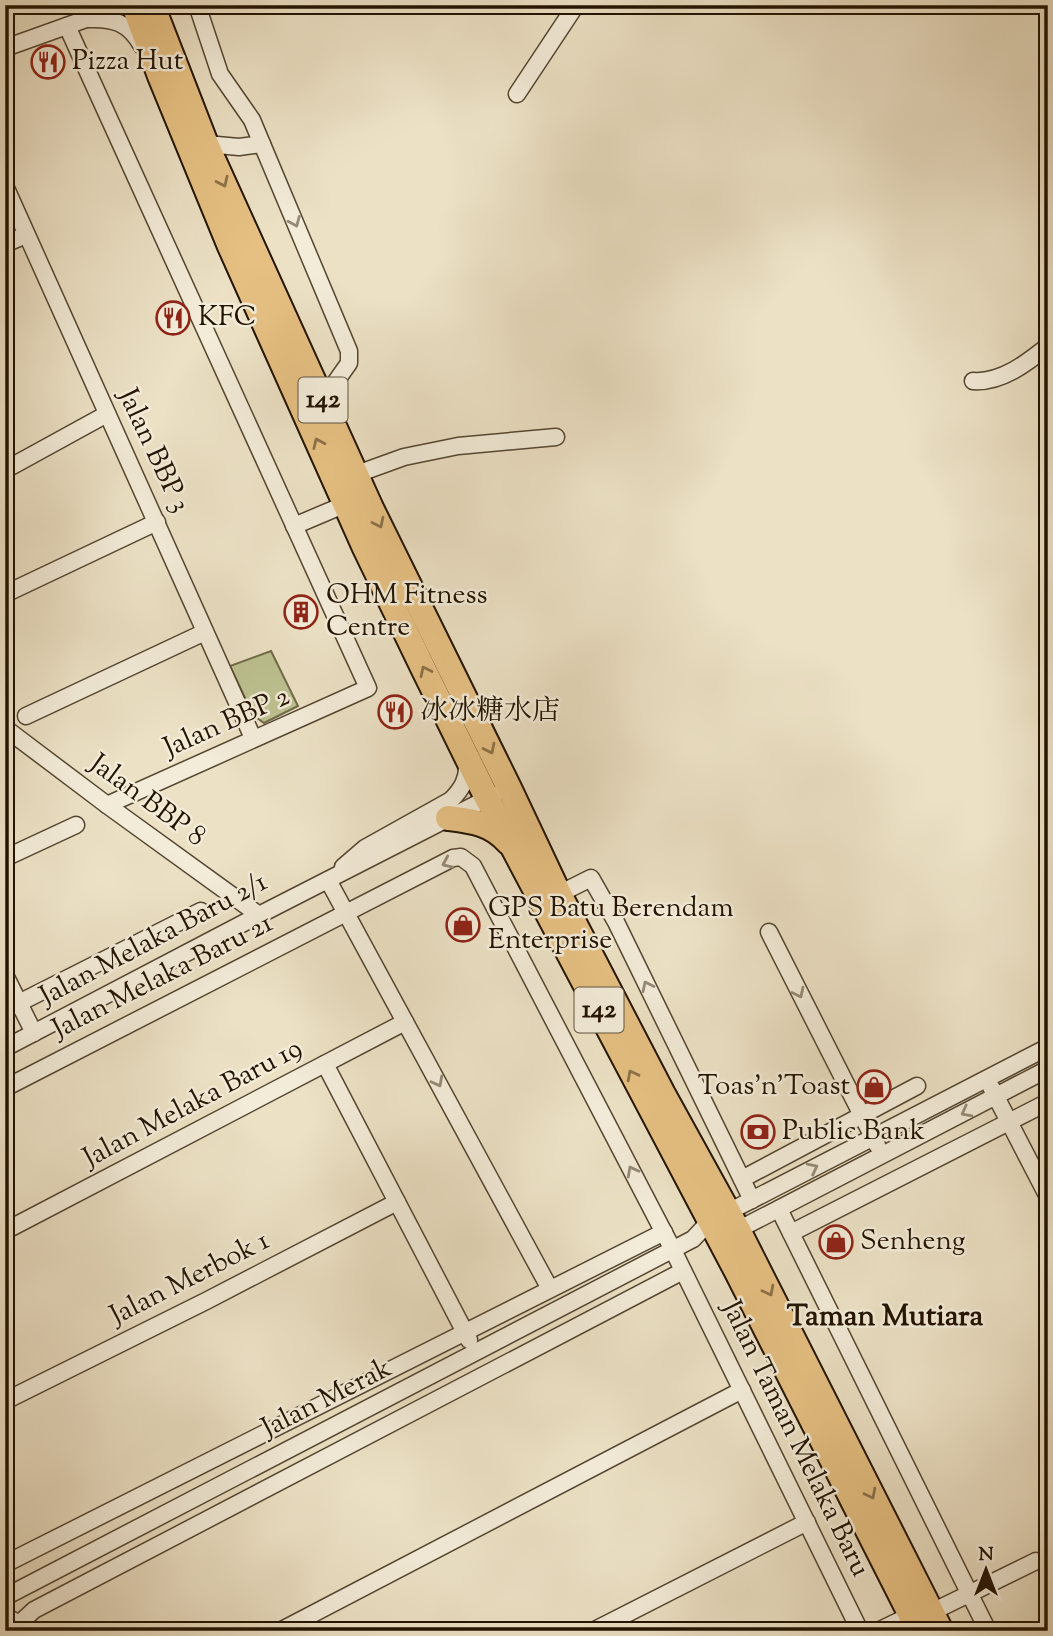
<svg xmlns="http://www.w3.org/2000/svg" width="1053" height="1636" viewBox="0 0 1053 1636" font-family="'Sorts Mill Goudy','Noto Serif SC',serif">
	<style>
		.green { fill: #bdc191; stroke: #706a48; stroke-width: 2 }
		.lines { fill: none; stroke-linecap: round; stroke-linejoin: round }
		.minor-casing { stroke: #544631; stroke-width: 19 }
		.primary-casing { stroke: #221300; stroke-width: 28 }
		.minor { stroke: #f3ecd9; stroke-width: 16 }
		.primary { stroke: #e6c082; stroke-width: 24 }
		.oneway { stroke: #8e7248 }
		.oneway2 { stroke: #958a77 }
		.labels { text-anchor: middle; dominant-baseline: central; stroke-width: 5; stroke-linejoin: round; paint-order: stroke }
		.shield { fill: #f3ecd9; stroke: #615441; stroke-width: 2 }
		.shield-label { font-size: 26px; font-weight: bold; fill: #221300 }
		.poi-label { font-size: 28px; fill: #221300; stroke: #f3ecd9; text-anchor: start }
		.street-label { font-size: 28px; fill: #221300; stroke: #f3ecd9 }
		.neighbourhood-label { font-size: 30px; font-weight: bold; fill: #221300; stroke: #f3ecd9 }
	</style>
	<rect width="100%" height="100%" fill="#ece1c5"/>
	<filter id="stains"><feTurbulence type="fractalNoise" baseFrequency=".00286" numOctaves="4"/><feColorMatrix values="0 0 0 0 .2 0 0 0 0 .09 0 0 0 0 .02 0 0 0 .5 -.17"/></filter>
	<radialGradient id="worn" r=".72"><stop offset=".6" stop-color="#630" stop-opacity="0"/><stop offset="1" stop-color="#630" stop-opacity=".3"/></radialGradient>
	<polygon class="green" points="271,651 298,706 264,723 253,715 230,666"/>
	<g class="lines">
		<defs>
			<g id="minor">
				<polyline points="197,5 220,74 252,120 262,144"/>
				<path d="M89,19C114,18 129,23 142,46"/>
				<polyline points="67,26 368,688 107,805"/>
				<polyline points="5,48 86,19 109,5"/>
				<polyline points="517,94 576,5"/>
				<polyline points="206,144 239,147 262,144 349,351 349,363 323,400"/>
				<polyline points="5,186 253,738"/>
				<polyline points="5,244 26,235"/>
				<path d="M973,381C1001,383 1027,363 1048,346"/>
				<polyline points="5,470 107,414"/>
				<polyline points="357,474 404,457 458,446 556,437"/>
				<polyline points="294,526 346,504"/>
				<polyline points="5,594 157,522"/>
				<polyline points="26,716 205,632"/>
				<polyline points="5,728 107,805 259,915"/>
				<polyline points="5,858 76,825"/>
				<path d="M343,867L365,848L451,800C462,789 468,779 467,763"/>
				<polyline points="328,880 550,1289"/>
				<polyline points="559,894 591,878 616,922 752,1200"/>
				<polyline points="769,932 877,1145"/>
				<polyline points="5,975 34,1033"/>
				<polyline points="5,1010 201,911"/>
				<polyline points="5,1048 259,915 494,795"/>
				<polyline points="325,1064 469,1340"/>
				<polyline points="991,1087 1048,1197"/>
				<polyline points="5,1088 453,858 461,857 473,866 673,1250 860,1631"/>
				<polyline points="742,1179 917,1086"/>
				<polyline points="779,1209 988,1631"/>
				<polyline points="5,1231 405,1022"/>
				<polyline points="791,1233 1048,1102"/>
				<polyline points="730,1234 1048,1069"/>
				<polyline points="5,1401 206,1301 397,1202"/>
				<polyline points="5,1564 664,1232"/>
				<polyline points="5,1597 693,1239 709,1222 1048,1047"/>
				<polyline points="932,1612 1036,1561"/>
				<polyline points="5,1616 33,1631"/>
				<polyline points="20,1623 34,1610 683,1271"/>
				<polyline points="280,1631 742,1390"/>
				<polyline points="593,1631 807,1522"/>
				<polyline points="878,1631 911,1615"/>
			</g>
			<g id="primary">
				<polyline points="134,5 160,76 229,244 365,548 424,670 487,798 736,1270 919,1631"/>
				<polyline points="152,5 206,144 371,508 509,788 559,894 663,1094 738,1230 941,1631"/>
				<path d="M448,818C472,821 491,823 508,842"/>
			</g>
		</defs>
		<use href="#minor" class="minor-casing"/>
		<use href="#primary" class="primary-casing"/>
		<use href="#minor" class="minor"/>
		<use href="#primary" class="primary"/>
	</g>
	<defs><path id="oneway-chevron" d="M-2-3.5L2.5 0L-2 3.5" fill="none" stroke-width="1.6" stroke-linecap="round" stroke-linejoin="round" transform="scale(1.75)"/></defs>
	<g class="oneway">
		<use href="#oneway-chevron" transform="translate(223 182) rotate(65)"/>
		<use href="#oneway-chevron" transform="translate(318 443) rotate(-114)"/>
		<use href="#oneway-chevron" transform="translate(379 523) rotate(64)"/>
		<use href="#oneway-chevron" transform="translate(425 671) rotate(-116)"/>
		<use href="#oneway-chevron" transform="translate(490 749) rotate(64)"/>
		<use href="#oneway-chevron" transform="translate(632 1075) rotate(-117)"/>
		<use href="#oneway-chevron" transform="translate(769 1291) rotate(63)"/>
		<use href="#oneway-chevron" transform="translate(871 1494) rotate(63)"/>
	</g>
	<g class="oneway2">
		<use href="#oneway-chevron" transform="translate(295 222) rotate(67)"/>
		<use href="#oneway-chevron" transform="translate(447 863) rotate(156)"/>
		<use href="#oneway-chevron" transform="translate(647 986) rotate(-116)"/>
		<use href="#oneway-chevron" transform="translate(799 993) rotate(64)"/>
		<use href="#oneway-chevron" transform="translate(438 1082) rotate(62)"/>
		<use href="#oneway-chevron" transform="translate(966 1112) rotate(152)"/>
		<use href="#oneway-chevron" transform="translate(813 1168) rotate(-27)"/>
		<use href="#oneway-chevron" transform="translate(632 1171) rotate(-118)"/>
	</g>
	<defs>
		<symbol id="restaurant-ring" viewBox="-11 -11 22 22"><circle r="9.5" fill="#f3ecd9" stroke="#8f2418" stroke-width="1.5"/><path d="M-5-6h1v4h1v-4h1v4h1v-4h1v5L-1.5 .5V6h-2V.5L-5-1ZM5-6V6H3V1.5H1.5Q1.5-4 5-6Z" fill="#8f2418"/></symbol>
		<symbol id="building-ring" viewBox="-11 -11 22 22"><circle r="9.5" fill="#f3ecd9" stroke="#8f2418" stroke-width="1.5"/><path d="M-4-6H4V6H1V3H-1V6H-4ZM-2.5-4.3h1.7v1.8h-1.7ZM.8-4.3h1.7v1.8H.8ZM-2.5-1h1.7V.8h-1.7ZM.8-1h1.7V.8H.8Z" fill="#8f2418"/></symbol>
		<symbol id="shop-ring" viewBox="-11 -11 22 22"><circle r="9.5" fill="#f3ecd9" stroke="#8f2418" stroke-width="1.5"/><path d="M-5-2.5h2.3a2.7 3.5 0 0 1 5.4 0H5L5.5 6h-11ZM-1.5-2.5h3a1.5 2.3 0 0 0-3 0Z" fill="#8f2418"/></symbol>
		<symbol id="bank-ring" viewBox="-11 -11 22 22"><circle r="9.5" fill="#f3ecd9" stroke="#8f2418" stroke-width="1.5"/><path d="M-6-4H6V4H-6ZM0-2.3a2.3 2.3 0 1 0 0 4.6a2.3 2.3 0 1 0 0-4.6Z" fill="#8f2418"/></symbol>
	</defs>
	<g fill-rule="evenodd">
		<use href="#restaurant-ring" x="29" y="43" width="38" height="38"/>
		<use href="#restaurant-ring" x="154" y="299" width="38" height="38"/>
		<use href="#building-ring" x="282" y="593" width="38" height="38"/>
		<use href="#restaurant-ring" x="376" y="693" width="38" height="38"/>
		<use href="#shop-ring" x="444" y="906" width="38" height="38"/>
		<use href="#shop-ring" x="855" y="1068" width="38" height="38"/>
		<use href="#bank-ring" x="739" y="1113" width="38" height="38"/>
		<use href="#shop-ring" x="817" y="1223" width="38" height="38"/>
	</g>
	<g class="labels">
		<g class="shield">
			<rect x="298.5" y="377.5" width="49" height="45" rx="5"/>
			<rect x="574.5" y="987.5" width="49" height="45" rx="5"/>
		</g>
		<g class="shield-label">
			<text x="323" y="400">142</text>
			<text x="599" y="1010">142</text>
		</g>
		<g class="poi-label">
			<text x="72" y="62">Pizza Hut</text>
			<text x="198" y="318">KFC</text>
			<text x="326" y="596">OHM Fitness<tspan x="326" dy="32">Centre</tspan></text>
			<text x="420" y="712">冰冰糖水店</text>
			<text x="488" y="909">GPS Batu Berendam<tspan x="488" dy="32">Enterprise</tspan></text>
			<text x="850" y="1087" text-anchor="end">Toas'n'Toast</text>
			<text x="782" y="1132">Public Bank</text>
			<text x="860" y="1242">Senheng</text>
		</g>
		<g class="street-label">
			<text transform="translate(153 451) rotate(65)">Jalan BBP 3</text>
			<text transform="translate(227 723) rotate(-24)">Jalan BBP 2</text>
			<text transform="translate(147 801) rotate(36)">Jalan BBP 8</text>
			<text transform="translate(154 940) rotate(-28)">Jalan Melaka Baru 2/1</text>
			<text transform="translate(163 977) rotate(-27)">Jalan Melaka Baru 21</text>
			<text transform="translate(193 1104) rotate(-28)">Jalan Melaka Baru 19</text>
			<text transform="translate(190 1279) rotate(-27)">Jalan Merbok 1</text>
			<text transform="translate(327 1399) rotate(-27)">Jalan Merak</text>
			<text transform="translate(795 1439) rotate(64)">Jalan Taman Melaka Baru</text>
		</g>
		<g class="neighbourhood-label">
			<text x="885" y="1317">Taman Mutiara</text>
		</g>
	</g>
	<rect width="1053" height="1636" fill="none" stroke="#ece1c5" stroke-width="28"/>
	<rect x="7" y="7" width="1039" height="1622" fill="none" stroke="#221300" stroke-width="3.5"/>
	<rect x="14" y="14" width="1025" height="1608" fill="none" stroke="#221300" stroke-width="2"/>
	<g transform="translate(986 1570)" stroke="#f3ecd9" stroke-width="5" paint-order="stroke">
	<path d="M0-5L12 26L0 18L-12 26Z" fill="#221300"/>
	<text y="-10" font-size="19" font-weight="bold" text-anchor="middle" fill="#221300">N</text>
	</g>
	<rect width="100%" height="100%" filter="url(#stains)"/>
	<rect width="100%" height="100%" fill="url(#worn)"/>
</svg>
